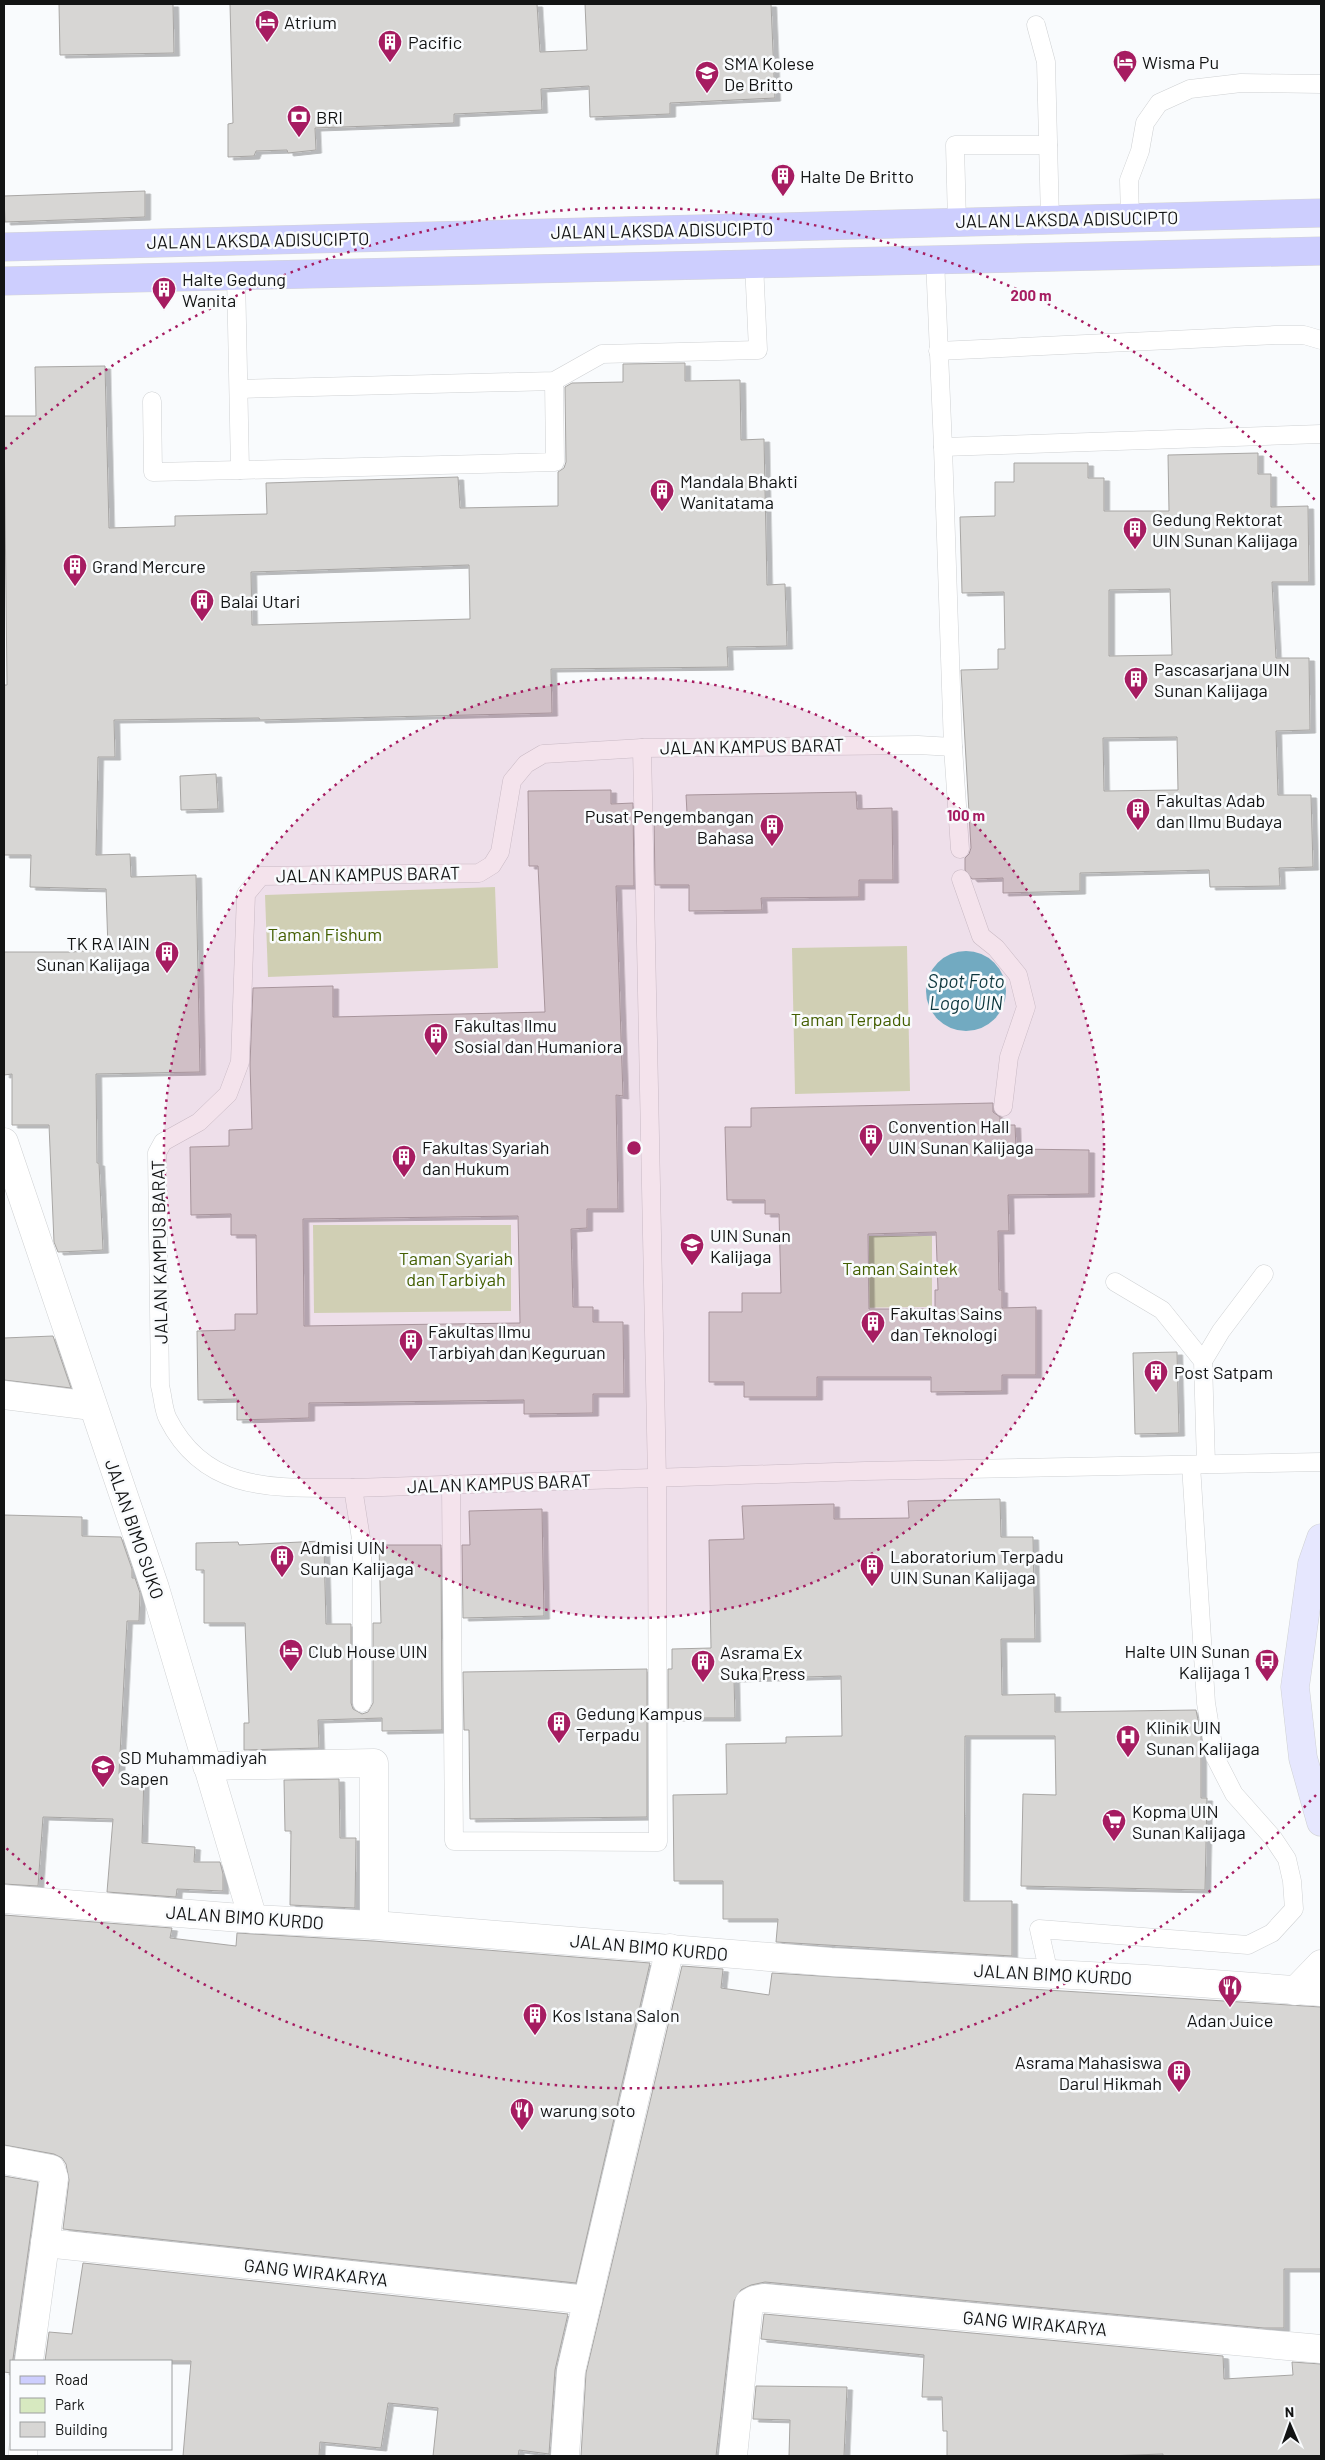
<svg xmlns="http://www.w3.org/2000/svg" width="1325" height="2460" viewBox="0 0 1325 2460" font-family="Barlow,sans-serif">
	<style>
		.green { fill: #d7e9c0 }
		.water { fill: #6cbfce }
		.building { fill: #d7d6d4; stroke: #a8a6a4; fill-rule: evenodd; filter: url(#shadow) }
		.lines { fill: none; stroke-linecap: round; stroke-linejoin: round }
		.lane-casing { stroke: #cfd1d3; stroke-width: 19 }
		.street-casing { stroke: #cfd1d3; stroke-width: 29 }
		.secondary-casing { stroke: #cfd1d3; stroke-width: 29 }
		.primary-casing { stroke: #d5d5d5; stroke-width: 29 }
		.lane { stroke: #fff; stroke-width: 18 }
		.street { stroke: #fff; stroke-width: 28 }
		.secondary { stroke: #e6e7fe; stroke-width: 28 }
		.primary { stroke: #cdcefe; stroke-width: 28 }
		.ring { fill: none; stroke: #a61c61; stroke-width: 2.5; stroke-dasharray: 2.5 5 }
		.labels { text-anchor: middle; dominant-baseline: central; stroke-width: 5; stroke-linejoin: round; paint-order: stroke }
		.poi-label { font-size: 18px; fill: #131414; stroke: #f9fbfd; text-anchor: start }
		.street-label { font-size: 18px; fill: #131414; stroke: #f9fbfd }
		.park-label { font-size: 18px; fill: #445f02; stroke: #f9fbfd }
		.water-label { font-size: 19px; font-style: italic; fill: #0d363d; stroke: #f9fbfd }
		.centre { fill: #a61c61; stroke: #f9fbfd; stroke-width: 2.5 }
		.ring-label { font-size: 15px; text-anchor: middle; font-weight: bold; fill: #a61c61; stroke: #f9fbfd; stroke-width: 5; stroke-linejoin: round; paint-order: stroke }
	</style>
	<defs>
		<filter id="shadow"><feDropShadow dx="5.5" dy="3" stdDeviation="0" flood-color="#0004"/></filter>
	</defs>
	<rect width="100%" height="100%" fill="#f9fbfd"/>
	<g class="green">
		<polygon points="495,887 498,968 268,977 265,895"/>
		<polygon points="907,946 910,1091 795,1094 792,948"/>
		<polygon points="511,1225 511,1311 314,1313 313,1225"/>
		<polygon points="869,1236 932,1236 932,1307 833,1308 833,1280 869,1279"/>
	</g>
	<circle class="water" cx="966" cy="991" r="40"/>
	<g class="building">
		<polygon points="59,4 173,4 174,53 60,55"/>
		<polygon points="230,4 537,4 540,52 587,50 585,4 771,4 775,98 670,103 670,114 590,117 589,86 541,89 542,110 454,114 454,123 315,128 316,150 288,153 287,150 256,151 254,156 228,157 228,124 233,123"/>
		<polygon points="145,191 145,217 5,222 4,196"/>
		<path d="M685,363V381L740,380L741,440L764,439L767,585L785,584L787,646L727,647L728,667L551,669L552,713L260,720L259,718L114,720L115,757H98L96,855L130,854L131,877L196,875L200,1072L96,1074L97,1163H99L103,1250L58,1252L54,1242L49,1125H12V1074L4,1075V952H72L108,949L106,889L30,887L31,855H4V685H7L4,416H36L35,367L105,366L109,528L175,526V516L267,514L266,483L458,477L460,508L558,506V472L564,468L566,462L565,387L572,383L623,382V364ZM469,565L470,619L252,625L251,572Z"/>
		<path d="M1258,453V474H1271V507L1308,506L1309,582H1272L1276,658H1309L1310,730L1276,731L1278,795H1311L1313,867L1279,868L1280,886L1210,887L1209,870L1080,873V891L1003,893V878L972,879L965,870V858L969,854L971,848L961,670L998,669V649H1005L1004,592L962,593L960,517L995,516V482H1014V463H1088V478H1104V511H1169L1168,455ZM1170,589L1172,655L1109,656V590ZM1177,737L1178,790L1104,791L1103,738Z"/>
		<polygon points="216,774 218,809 181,810 180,776"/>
		<path d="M611,790V804L633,803L634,886H616L623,1096L616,1095L618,1209H587V1228L571,1229L573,1307H593V1322H623L624,1394H593V1413L524,1414V1400L309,1403V1418L237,1420V1399L198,1400L197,1331L235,1330V1314H257L256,1235H231V1214L191,1215L190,1147L229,1146V1130L252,1129L250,1064L253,988L333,986V1017L545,1012L538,866H529L528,791ZM518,1216L520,1323L304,1326L303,1219Z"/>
		<polygon points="856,792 857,809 892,808 893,880 859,880 859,897 761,898 762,910 689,911 689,885 655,885 654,814 687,813 686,795"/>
		<path d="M993,1103V1112L1000,1117V1125H1015L1016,1149L1089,1150V1194L1008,1195L1009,1231H998L999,1290H1002V1308L1036,1307V1375H1002V1391L931,1392V1377H817V1397H744V1382H709V1312H742V1293H781L779,1214H765V1200H727L725,1127H751V1108ZM936,1232L938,1290H935V1309H869L868,1234Z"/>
		<polygon points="53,1336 71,1388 4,1380 4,1338"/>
		<polygon points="1177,1352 1179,1433 1135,1434 1133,1353"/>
		<polygon points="1000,1499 1001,1537 1033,1537 1035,1639 1001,1639 1002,1695 1055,1694 1055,1712 1196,1710 1201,1735 1201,1798 1207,1798 1205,1890 1021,1886 1023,1794 1056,1795 1055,1736 965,1736 964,1901 1012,1901 1012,1956 776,1942 778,1919 723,1919 723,1881 674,1881 673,1795 727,1794 726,1744 786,1743 786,1737 842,1736 841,1676 734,1679 735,1718 668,1718 668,1669 672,1669 672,1649 711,1648 709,1540 744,1539 742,1506 834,1504 834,1519 909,1518 908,1501"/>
		<polygon points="542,1509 544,1616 463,1618 462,1545 470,1545 469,1511"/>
		<polygon points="4,1515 82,1517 82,1536 121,1537 132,1569 132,1578 135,1578 140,1593 139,1621 127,1621 119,1774 144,1775 142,1843 195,1847 194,1862 220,1862 223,1874 223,1891 177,1889 176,1897 107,1892 113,1819 43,1817 38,1886 4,1884"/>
		<polygon points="321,1541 322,1546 324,1546 326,1624 351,1624 351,1703 353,1709 362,1714 368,1712 373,1703 373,1623 381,1623 379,1545 441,1545 442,1730 382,1731 382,1718 318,1720 319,1748 244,1750 244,1723 249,1723 245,1623 204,1623 204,1570 196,1570 196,1543 238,1542 239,1545"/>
		<polygon points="647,1669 647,1817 470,1819 469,1730 464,1730 463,1672"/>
		<polygon points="339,1779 340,1838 356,1838 355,1908 290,1905 291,1831 285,1831 284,1780"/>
		<polygon points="4,1915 172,1928 170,1938 236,1946 237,1933 373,1941 650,1963 576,2283 63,2229 69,2180 66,2164 62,2158 54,2154 4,2145"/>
		<polygon points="682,1966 723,1969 721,1988 769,1995 772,1973 1321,2007 1321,2269 1284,2269 1284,2328 1264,2328 765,2282 751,2285 741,2290 734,2301 716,2456 581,2456 586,2373"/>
		<polygon points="4,2176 38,2182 11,2373 4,2372"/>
		<polygon points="83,2263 568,2314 555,2370 549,2454 519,2450 518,2456 433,2456 438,2408 388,2403 381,2448 320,2442 319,2456 183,2456 191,2361 45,2361 49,2332 72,2334"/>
		<polygon points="764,2314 1223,2356 1224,2379 1293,2375 1292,2362 1321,2364 1321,2456 1163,2456 1163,2454 1106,2456 947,2456 947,2431 943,2431 942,2397 922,2397 924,2355 761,2339"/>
		<polygon points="756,2386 847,2387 844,2456 789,2456 790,2420 753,2419"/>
	</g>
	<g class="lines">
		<defs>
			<g id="lane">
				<polyline points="1036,25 1046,62 1050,220"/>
				<polyline points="1130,218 1129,180 1140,151 1145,123 1159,103 1190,89 1241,83 1321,84"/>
				<polyline points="957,222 955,145 1048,145"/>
				<polyline points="935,259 943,447"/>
				<polyline points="236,275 240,470 555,462 554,381"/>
				<polyline points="938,351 1275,335 1304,335 1321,340"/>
				<polyline points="239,389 554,381 602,354 758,350 754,263"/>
				<polyline points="152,401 153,472 240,470"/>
				<path d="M953,747L918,745L642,748L543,754L526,764L512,781L500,852L492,865L479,873L261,876L246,894L240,1062L228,1094L199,1122L163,1142L157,1153L160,1386C163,1396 163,1410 168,1419C207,1496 280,1487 353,1488L865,1471L1321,1462"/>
				<polyline points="960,849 953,747 943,447 1321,434"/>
				<polyline points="961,879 981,936 996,948 1018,975 1026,1007 1009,1057 1003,1107"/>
				<polyline points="1115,1282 1162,1310 1203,1361 1206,1464"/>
				<polyline points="1203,1361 1221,1331 1264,1274"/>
				<polyline points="451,1484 454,1841 658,1842 657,1478 642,748"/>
				<polyline points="353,1488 362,1545 362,1703"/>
				<polyline points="1049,1974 1039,1929 1248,1945 1272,1933 1294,1909 1292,1881 1287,1859 1273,1838 1234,1794 1215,1757 1206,1703 1191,1465"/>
			</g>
			<g id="street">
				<polyline points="4,1142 155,1588 253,1919"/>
				<polyline points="4,1395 92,1406"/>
				<polyline points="207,1766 374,1763 374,1925"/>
				<polyline points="4,1899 253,1919 374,1925 831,1962 1146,1979 1321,1992"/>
				<polyline points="1295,1991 1321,1964"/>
				<polyline points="4,2160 51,2169 54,2178 29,2361"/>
				<polyline points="45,2243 588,2300"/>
				<polyline points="23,2456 23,2449"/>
				<polyline points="565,2456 571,2371 670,1948"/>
				<polyline points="733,2456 749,2303 754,2300 764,2298 1321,2349"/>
			</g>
			<polyline id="secondary" points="1321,1538 1312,1564 1295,1687 1303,1758 1321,1822"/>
			<g id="primary">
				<polyline points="4,247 1321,213"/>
				<polyline points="4,281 1321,251"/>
			</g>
		</defs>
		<use href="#lane" class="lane-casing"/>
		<use href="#street" class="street-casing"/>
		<use href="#secondary" class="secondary-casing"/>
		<use href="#primary" class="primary-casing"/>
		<use href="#lane" class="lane"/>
		<use href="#street" class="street"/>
		<use href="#secondary" class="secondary"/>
		<use href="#primary" class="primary"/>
	</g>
	<circle cx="634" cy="1148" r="470" fill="#a61c61" fill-opacity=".12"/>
	<g class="ring">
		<circle cx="634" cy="1148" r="470"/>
		<path d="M1316 1795A940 940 0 0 1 5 1847M5 449A940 940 0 0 1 1316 501"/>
	</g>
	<defs>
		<symbol id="hotel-pin" viewBox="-11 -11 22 30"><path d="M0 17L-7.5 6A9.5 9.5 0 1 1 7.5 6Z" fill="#a61c61" stroke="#f9fbfd"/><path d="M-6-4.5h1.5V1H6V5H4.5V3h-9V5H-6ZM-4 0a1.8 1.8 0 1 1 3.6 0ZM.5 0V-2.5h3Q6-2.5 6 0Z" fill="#fff"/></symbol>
		<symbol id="building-pin" viewBox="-11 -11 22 30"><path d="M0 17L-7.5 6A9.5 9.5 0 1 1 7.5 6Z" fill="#a61c61" stroke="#f9fbfd"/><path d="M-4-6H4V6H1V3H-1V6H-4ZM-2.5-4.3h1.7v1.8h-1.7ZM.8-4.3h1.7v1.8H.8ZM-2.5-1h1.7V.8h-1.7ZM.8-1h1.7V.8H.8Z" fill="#fff"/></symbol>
		<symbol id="school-pin" viewBox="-11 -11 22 30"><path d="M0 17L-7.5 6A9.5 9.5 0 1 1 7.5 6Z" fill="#a61c61" stroke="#f9fbfd"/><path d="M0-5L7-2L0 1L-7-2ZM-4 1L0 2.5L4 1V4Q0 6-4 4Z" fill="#fff"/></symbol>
		<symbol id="bank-pin" viewBox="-11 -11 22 30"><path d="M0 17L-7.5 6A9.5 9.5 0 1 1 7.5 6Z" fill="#a61c61" stroke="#f9fbfd"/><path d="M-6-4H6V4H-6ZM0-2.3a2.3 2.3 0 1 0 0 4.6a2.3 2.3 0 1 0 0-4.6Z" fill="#fff"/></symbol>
		<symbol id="university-pin" viewBox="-11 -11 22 30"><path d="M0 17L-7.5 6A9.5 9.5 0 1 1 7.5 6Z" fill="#a61c61" stroke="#f9fbfd"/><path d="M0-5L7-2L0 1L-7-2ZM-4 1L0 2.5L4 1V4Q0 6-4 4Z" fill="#fff"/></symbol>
		<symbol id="bus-pin" viewBox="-11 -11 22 30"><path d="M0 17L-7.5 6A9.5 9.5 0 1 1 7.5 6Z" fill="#a61c61" stroke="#f9fbfd"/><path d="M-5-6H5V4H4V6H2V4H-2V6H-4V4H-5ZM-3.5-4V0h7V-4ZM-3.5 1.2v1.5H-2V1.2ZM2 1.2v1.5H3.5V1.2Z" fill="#fff"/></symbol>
		<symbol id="hospital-pin" viewBox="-11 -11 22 30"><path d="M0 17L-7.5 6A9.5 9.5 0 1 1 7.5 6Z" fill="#a61c61" stroke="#f9fbfd"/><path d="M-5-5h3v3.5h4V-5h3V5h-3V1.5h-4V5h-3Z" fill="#fff"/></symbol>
		<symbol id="supermarket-pin" viewBox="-11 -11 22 30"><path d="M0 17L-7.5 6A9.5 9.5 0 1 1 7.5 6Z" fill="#a61c61" stroke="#f9fbfd"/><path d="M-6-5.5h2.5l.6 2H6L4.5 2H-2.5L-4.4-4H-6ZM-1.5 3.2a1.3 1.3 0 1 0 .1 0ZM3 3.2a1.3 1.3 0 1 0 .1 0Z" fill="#fff"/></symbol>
		<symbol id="restaurant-pin" viewBox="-11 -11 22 30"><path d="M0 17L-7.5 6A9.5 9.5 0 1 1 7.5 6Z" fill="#a61c61" stroke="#f9fbfd"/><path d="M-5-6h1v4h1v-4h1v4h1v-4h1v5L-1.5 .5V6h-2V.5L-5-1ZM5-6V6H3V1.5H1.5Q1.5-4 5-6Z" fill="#fff"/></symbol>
	</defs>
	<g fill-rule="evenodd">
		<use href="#hotel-pin" x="253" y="8" width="28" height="38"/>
		<use href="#building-pin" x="376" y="28" width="28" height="38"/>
		<use href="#hotel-pin" x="1111" y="48" width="28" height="38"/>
		<use href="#school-pin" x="693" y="59" width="28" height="38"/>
		<use href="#bank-pin" x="285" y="103" width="28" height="38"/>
		<use href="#building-pin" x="769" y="162" width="28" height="38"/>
		<use href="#building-pin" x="150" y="275" width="28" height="38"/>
		<use href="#building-pin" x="648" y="477" width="28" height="38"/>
		<use href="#building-pin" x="1121" y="515" width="28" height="38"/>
		<use href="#building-pin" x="61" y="552" width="28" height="38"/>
		<use href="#building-pin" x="188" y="587" width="28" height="38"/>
		<use href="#building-pin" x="1122" y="665" width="28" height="38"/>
		<use href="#building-pin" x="1124" y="796" width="28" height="38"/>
		<use href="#building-pin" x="758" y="812" width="28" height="38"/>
		<use href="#building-pin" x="153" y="939" width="28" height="38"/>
		<use href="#building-pin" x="422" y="1021" width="28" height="38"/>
		<use href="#building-pin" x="857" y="1122" width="28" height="38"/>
		<use href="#building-pin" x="390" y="1143" width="28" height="38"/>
		<use href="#university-pin" x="678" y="1231" width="28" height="38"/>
		<use href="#building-pin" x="859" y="1309" width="28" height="38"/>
		<use href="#building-pin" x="397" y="1327" width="28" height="38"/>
		<use href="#building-pin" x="1142" y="1358" width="28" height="38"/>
		<use href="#building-pin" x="268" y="1543" width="28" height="38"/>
		<use href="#building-pin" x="858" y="1552" width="28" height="38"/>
		<use href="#hotel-pin" x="277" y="1637" width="28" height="38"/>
		<use href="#bus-pin" x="1253" y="1647" width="28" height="38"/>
		<use href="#building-pin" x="689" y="1648" width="28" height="38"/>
		<use href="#building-pin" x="545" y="1709" width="28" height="38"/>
		<use href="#hospital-pin" x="1114" y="1723" width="28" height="38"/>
		<use href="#school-pin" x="89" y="1753" width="28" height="38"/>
		<use href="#supermarket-pin" x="1100" y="1807" width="28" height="38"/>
		<use href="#restaurant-pin" x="1216" y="1973" width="28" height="38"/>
		<use href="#building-pin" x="521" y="2001" width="28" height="38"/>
		<use href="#building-pin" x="1165" y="2058" width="28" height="38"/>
		<use href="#restaurant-pin" x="508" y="2096" width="28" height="38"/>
	</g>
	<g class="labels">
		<g class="poi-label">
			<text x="284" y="22">Atrium</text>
			<text x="408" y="42">Pacific</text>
			<text x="1142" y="62">Wisma Pu</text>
			<text x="724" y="63">SMA Kolese<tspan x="724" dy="21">De Britto</tspan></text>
			<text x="316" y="117">BRI</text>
			<text x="800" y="176">Halte De Britto</text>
			<text x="182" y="279">Halte Gedung<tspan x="182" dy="21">Wanita</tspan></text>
			<text x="680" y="481">Mandala Bhakti<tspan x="680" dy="21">Wanitatama</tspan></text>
			<text x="1152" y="519">Gedung Rektorat<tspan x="1152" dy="21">UIN Sunan Kalijaga</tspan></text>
			<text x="92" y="566">Grand Mercure</text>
			<text x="220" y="601">Balai Utari</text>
			<text x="1154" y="669">Pascasarjana UIN<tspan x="1154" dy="21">Sunan Kalijaga</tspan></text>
			<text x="1156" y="800">Fakultas Adab<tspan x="1156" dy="21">dan Ilmu Budaya</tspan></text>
			<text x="754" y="816" text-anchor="end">Pusat Pengembangan<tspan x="754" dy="21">Bahasa</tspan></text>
			<text x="150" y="943" text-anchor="end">TK RA IAIN<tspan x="150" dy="21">Sunan Kalijaga</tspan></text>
			<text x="454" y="1025">Fakultas Ilmu<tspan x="454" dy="21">Sosial dan Humaniora</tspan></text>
			<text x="888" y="1126">Convention Hall<tspan x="888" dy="21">UIN Sunan Kalijaga</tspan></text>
			<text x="422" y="1147">Fakultas Syariah<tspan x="422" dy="21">dan Hukum</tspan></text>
			<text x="710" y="1235">UIN Sunan<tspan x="710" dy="21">Kalijaga</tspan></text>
			<text x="890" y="1313">Fakultas Sains<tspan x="890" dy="21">dan Teknologi</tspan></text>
			<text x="428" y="1331">Fakultas Ilmu<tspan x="428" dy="21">Tarbiyah dan Keguruan</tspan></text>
			<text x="1174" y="1372">Post Satpam</text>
			<text x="300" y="1547">Admisi UIN<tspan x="300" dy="21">Sunan Kalijaga</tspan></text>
			<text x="890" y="1556">Laboratorium Terpadu<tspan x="890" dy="21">UIN Sunan Kalijaga</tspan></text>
			<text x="308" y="1651">Club House UIN</text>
			<text x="1250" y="1651" text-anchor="end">Halte UIN Sunan<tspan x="1250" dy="21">Kalijaga 1</tspan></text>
			<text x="720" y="1652">Asrama Ex<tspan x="720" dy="21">Suka Press</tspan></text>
			<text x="576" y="1713">Gedung Kampus<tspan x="576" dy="21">Terpadu</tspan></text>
			<text x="1146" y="1727">Klinik UIN<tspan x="1146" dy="21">Sunan Kalijaga</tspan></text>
			<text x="120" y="1757">SD Muhammadiyah<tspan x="120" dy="21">Sapen</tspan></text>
			<text x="1132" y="1811">Kopma UIN<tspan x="1132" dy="21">Sunan Kalijaga</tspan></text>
			<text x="552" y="2015">Kos Istana Salon</text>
			<text x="1230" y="2020" text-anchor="middle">Adan Juice</text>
			<text x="1162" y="2062" text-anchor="end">Asrama Mahasiswa<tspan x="1162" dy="21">Darul Hikmah</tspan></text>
			<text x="540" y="2110">warung soto</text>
		</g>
		<g class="street-label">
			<text transform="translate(1067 219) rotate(-1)">JALAN LAKSDA ADISUCIPTO</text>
			<text transform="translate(662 230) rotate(-1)">JALAN LAKSDA ADISUCIPTO</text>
			<text transform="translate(258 240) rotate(-1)">JALAN LAKSDA ADISUCIPTO</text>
			<text transform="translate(752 746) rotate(-1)">JALAN KAMPUS BARAT</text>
			<text transform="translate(368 874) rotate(-1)">JALAN KAMPUS BARAT</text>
			<text transform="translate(159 1252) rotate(-91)">JALAN KAMPUS BARAT</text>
			<text transform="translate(499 1483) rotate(-2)">JALAN KAMPUS BARAT</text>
			<text transform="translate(135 1529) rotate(71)">JALAN BIMO SUKO</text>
			<text transform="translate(245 1917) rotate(4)">JALAN BIMO KURDO</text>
			<text transform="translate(649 1947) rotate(5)">JALAN BIMO KURDO</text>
			<text transform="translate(1053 1974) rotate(3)">JALAN BIMO KURDO</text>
			<text transform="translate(316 2272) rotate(6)">GANG WIRAKARYA</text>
			<text transform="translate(1035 2323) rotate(5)">GANG WIRAKARYA</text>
		</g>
		<g class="park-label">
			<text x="325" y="934">Taman Fishum</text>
			<text x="851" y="1019">Taman Terpadu</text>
			<text x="456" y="1258">Taman Syariah<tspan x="456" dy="21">dan Tarbiyah</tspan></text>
			<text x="900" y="1268">Taman Saintek</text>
		</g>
		<g class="water-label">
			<text x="966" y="980">Spot Foto<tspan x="966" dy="22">Logo UIN</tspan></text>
		</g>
	</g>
	<circle cx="634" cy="1148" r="8" class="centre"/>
	<g class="ring-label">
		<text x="1031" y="301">200 m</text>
		<text x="966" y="821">100 m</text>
	</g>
	<rect width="1325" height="2460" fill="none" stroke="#131414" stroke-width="10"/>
	<rect x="10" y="2360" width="162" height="90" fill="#f9fbfd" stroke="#9d9fa0"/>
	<rect x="20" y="2376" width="25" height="8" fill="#cdcefe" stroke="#9d9fa0"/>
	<text x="55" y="2385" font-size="15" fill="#131414">Road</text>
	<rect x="20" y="2398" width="25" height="15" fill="#d7e9c0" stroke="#9d9fa0"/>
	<text x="55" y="2410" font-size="15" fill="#131414">Park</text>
	<rect x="20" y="2422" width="25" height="15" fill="#d7d6d4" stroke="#9d9fa0"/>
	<text x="55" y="2435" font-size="15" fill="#131414">Building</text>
	<g transform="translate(1290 2425) rotate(358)" stroke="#f9fbfd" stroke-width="4" paint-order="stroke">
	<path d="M0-4L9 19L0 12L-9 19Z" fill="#131414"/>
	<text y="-8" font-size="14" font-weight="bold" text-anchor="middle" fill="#131414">N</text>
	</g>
</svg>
